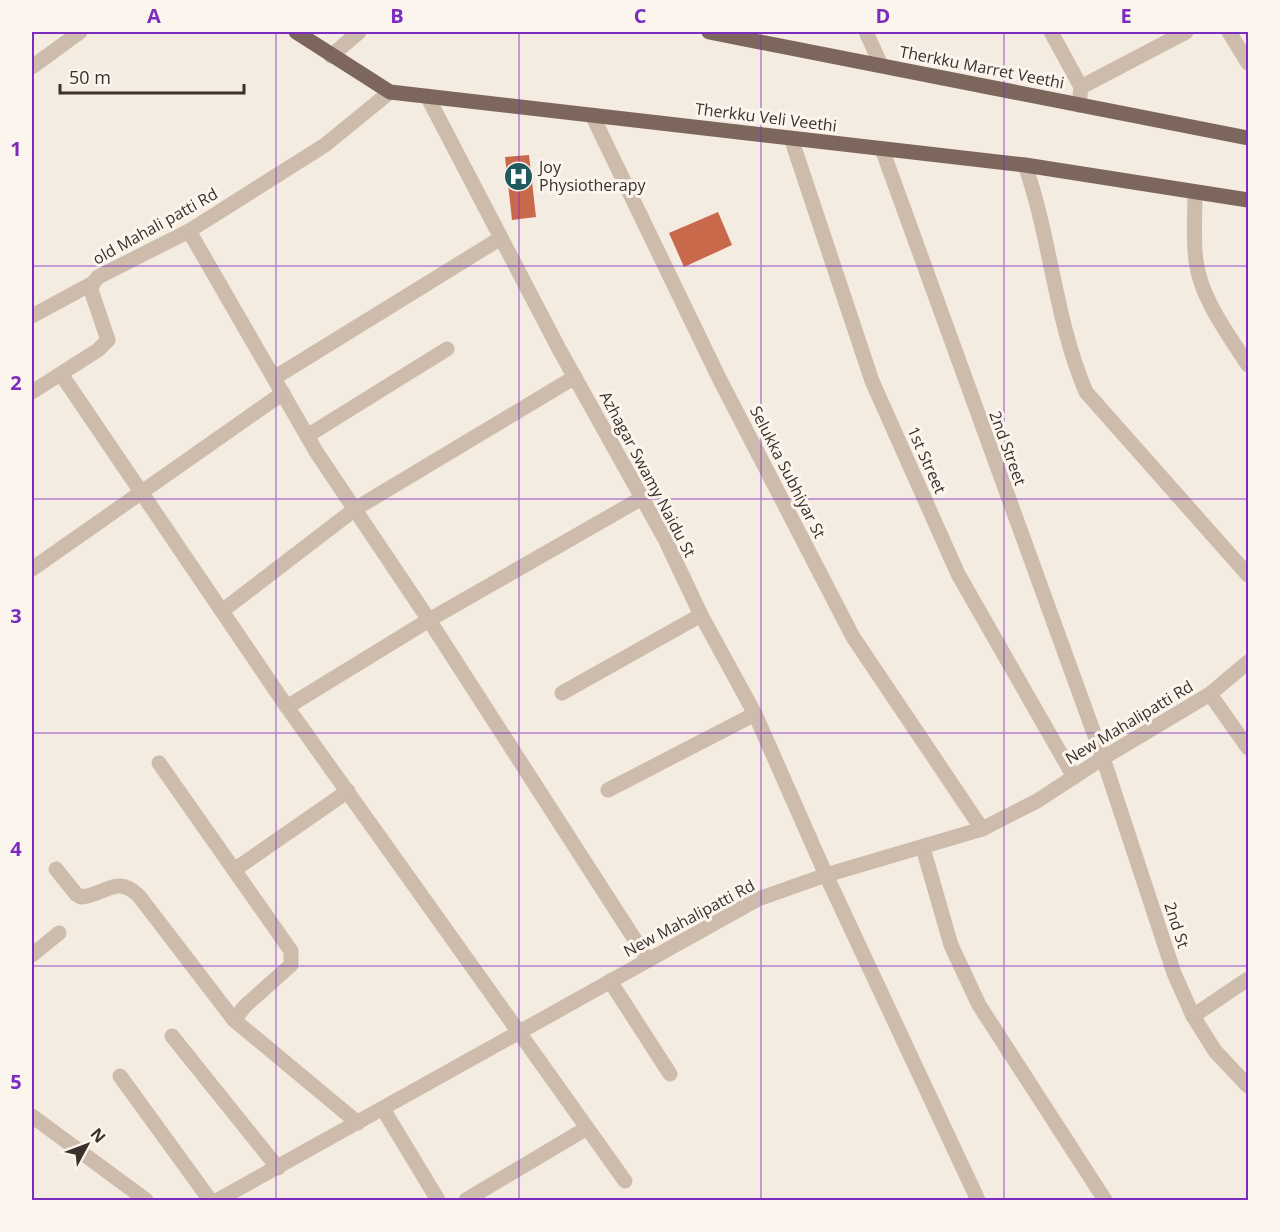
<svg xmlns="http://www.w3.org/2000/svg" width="1280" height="1232" viewBox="0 0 1280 1232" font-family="'Open Sans',sans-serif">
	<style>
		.building { fill: #c8694b }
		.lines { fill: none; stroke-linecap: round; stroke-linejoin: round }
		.minor { stroke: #cdbbac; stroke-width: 15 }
		.tertiary { stroke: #cdbbac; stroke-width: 15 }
		.primary { stroke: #7d675c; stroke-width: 15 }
		.grid { fill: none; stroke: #7b2cbf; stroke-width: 1.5; stroke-opacity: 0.55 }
		.labels { text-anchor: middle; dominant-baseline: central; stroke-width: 6; stroke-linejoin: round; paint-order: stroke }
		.street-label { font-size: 16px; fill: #3b302b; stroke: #fbf5ee }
		.poi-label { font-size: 16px; fill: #3b302b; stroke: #fbf5ee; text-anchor: start }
		.neatline { fill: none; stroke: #7b2cbf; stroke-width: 2 }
		.grid-label { font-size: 20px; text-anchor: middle; font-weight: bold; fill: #7b2cbf }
	</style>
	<rect width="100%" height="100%" fill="#f4ebe1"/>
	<g class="building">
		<polygon points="529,155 536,217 512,220 505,157"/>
		<polygon points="718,212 732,245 684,267 669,233"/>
	</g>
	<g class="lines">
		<g class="minor">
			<polyline points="866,32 881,65"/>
			<polyline points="1051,32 1081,87"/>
			<polyline points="1229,32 1248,63"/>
			<polyline points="331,56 359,32"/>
			<polyline points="32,67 80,32"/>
			<polyline points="427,96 559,349 665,539 701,615 755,714 826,875 978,1200"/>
			<polyline points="1079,105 1081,87 1186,32"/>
			<polyline points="592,115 720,380 853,637 982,829"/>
			<polyline points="791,138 872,381 958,574 1074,777"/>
			<polyline points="882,149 1103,758 1174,973 1193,1016 1215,1051 1248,1086"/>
			<path d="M1025,165C1051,239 1055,320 1086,392L1248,575"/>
			<path d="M1195,192C1195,215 1193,238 1196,261C1201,299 1228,334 1248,365"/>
			<polyline points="189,231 317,453 429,620 648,960"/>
			<polyline points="32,316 93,283"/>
			<polyline points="61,374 287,707 625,1181"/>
			<polyline points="274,378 501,238"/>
			<polyline points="32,392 98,350 108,340 91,290 93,283 98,277 189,231 325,145 390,92"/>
			<polyline points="307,436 447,349"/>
			<polyline points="32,569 283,393"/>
			<polyline points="222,611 355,509 575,377"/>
			<polyline points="562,693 701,615"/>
			<polyline points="1210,694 1248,748"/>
			<polyline points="287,707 429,620 642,498"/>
			<polyline points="159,763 291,951 291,965 245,1006 234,1020 358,1123"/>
			<polyline points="608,790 755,714"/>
			<polyline points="923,848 951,945 979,1005 1105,1200"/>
			<path d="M56,869L76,894L81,897C106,895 116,874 139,896L234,1020"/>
			<polyline points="234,870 348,791"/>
			<polyline points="32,955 59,933"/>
			<polyline points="610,981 670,1074"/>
			<polyline points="1193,1016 1248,979"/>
			<polyline points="172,1036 278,1168"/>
			<polyline points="120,1076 210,1200"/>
			<polyline points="383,1109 438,1200"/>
			<polyline points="466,1200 587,1128"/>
		</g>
		<g class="tertiary">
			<polyline points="32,1116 146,1200"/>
			<polyline points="218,1200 758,899 826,875 982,829 1037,801 1103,758 1210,694 1248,662"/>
		</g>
		<g class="primary">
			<polyline points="296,32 390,92 1025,165 1248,200"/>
			<polyline points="709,32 1248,138"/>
		</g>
	</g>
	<path class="grid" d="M276,32V1200M519,32V1200M761,32V1200M1004,32V1200M32,266H1248M32,499H1248M32,733H1248M32,966H1248"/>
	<defs>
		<symbol id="hospital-disc" viewBox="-11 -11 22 22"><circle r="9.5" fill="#1f5a5e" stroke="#fbf5ee"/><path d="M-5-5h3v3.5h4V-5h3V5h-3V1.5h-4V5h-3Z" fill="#fff"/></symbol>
	</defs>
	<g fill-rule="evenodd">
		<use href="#hospital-disc" x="502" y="160" width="33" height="33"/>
	</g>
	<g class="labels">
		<g class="street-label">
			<text transform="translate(982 67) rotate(11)">Therkku Marret Veethi</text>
			<text transform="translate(766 117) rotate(7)">Therkku Veli Veethi</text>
			<text transform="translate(155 226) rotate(-29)">old Mahali patti Rd</text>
			<text transform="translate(1008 448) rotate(70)">2nd Street</text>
			<text transform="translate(927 460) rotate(66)">1st Street</text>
			<text transform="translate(788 472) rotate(63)">Selukka Subhiyar St</text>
			<text transform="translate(648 474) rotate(62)">Azhagar Swamy Naidu St</text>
			<text transform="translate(1129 722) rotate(-31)">New Mahalipatti Rd</text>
			<text transform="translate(689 918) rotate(-28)">New Mahalipatti Rd</text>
			<text transform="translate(1177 925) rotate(72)">2nd St</text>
		</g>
		<g class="poi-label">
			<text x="539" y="167">Joy<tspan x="539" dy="18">Physiotherapy</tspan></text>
		</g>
	</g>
	<rect width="1280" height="1232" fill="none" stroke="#fbf5ee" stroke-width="66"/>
	<g transform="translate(87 1145) rotate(49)" stroke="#fbf5ee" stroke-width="4.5" paint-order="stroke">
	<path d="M0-4.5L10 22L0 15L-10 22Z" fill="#3b302b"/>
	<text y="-9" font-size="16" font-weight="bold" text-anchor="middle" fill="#3b302b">N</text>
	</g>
	<path d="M60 84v9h184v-9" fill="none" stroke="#3b302b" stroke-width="3"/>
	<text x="69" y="84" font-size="18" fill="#3b302b" stroke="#fbf5ee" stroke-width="4.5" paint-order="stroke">50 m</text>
	<rect x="33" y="33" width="1214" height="1166" class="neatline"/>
	<g class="grid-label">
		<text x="154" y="23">A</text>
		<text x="397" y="23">B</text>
		<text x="640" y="23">C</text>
		<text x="883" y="23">D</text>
		<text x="1126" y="23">E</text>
		<text x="16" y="156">1</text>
		<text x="16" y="390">2</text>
		<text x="16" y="623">3</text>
		<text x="16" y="856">4</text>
		<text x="16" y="1089">5</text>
	</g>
</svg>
